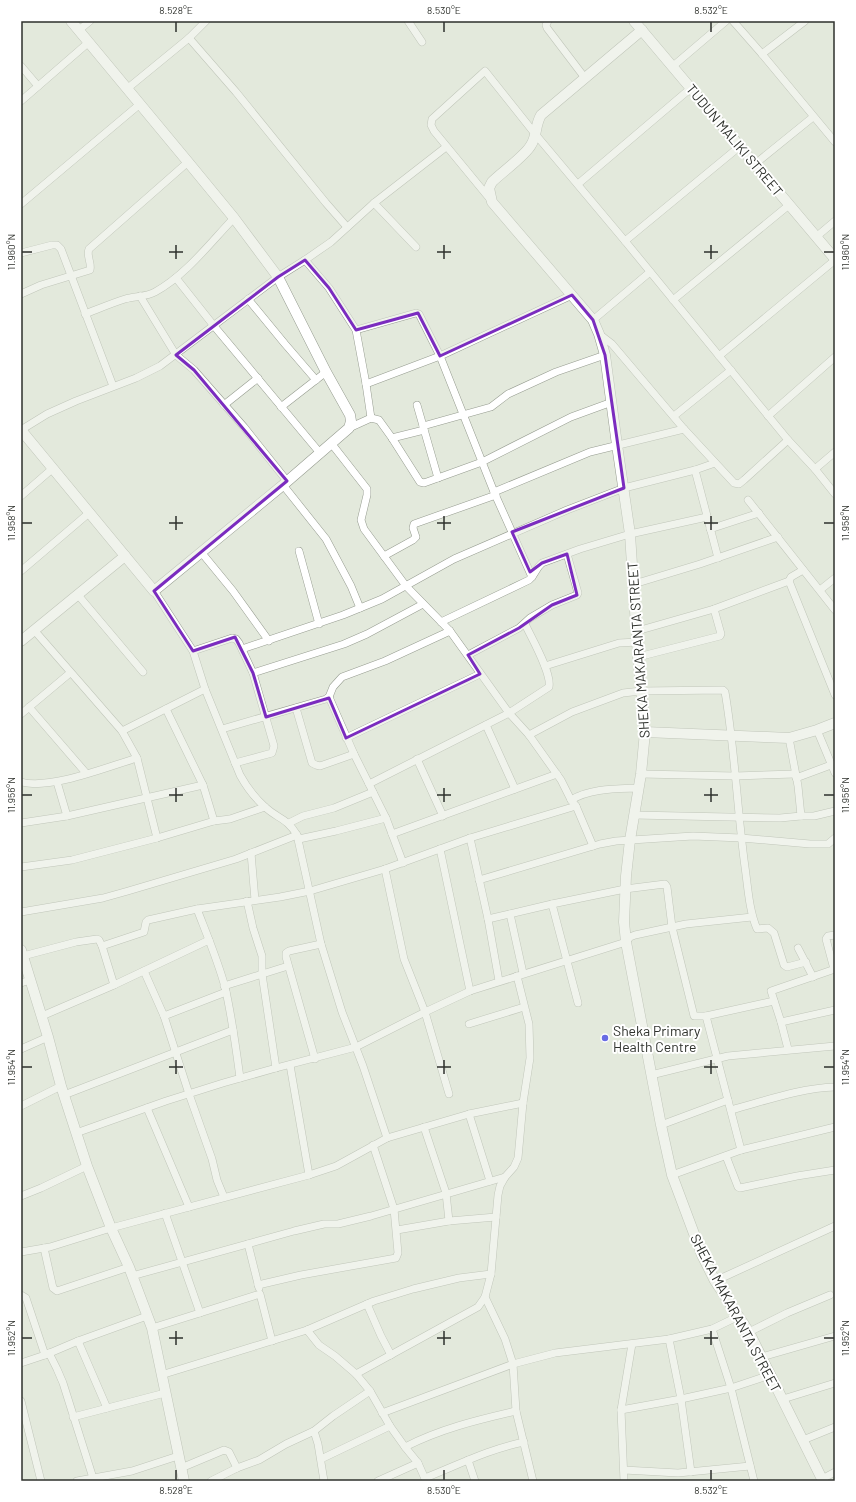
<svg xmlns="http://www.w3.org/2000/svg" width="856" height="1502" viewBox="0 0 856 1502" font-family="Barlow,sans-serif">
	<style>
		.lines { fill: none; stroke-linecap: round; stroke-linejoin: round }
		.street-casing { stroke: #969c90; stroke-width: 8 }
		.secondary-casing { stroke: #969c90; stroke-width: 11 }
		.street { stroke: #fff; stroke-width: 7 }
		.secondary { stroke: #fff; stroke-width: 10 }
		.marked { fill: none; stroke: #7b2cbf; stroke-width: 3; stroke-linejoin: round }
		.ticks { fill: none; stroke: #2e312c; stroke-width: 1.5 }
		.poi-dot { fill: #686be4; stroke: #fff; stroke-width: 1.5 }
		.labels { text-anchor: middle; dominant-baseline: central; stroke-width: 4; stroke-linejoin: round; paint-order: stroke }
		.street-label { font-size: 14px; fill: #2e312c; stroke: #fff }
		.poi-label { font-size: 14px; fill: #2e312c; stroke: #fff; text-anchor: start }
		.neatline { fill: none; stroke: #2e312c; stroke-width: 1.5 }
		.ticks-label { font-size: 10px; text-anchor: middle; fill: #2e312c }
	</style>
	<rect width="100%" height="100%" fill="#e3e9dc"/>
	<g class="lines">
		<defs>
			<g id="street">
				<polyline points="408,21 422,42"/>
				<polyline points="548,21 546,25 547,28 585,78"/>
				<polyline points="733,21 762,54 835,142"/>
				<polyline points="79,30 90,21"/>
				<polyline points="189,38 236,92 326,203 347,227"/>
				<polyline points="762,54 805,21"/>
				<polyline points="21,66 38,86"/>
				<polyline points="672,67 726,21"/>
				<polyline points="128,88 189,38 206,21"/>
				<polyline points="21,101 89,42"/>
				<polyline points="755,164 813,117"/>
				<polyline points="578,184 691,88"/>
				<polyline points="490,199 434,131 431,125 432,119 485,71 536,135 625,241 788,440 815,469 835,494"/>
				<polyline points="374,203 416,247"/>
				<polyline points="21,204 140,104"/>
				<polyline points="816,237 835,221"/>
				<polyline points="625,241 739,147"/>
				<polyline points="21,253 52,245 57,245 61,249 113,386"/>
				<polyline points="305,260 329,288 356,330 366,384 371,418"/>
				<polyline points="176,278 214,326 320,453"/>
				<path d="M21,294L41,285L90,270C92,263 86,256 89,249L188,162"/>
				<polyline points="140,296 176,355 194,370 244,427 287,481"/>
				<polyline points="248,299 285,344 316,380"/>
				<polyline points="673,300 789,205"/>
				<path d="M85,314C98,309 112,303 125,299C135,296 146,297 155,292C186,275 210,243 234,218"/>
				<polyline points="593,320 650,272"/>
				<polyline points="356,330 416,313 419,314 440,356 494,492 532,577"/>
				<polyline points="599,334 612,344 684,429 734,483 739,484 744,480 788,440"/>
				<polyline points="719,356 835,260"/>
				<polyline points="366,384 440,356 572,295"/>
				<polyline points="224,405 258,378"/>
				<polyline points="417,405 438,478"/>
				<polyline points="281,407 326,372"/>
				<polyline points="674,416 731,370"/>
				<polyline points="768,416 835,357"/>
				<polyline points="423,426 491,407 508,394 556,372 605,355"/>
				<polyline points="349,428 371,418 379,420 392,438 420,482 424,483 482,462 571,417 612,402"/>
				<polyline points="21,430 47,414 76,401 136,378 160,366 278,277 305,260 331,242 374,203 446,147"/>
				<polyline points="392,438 424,430"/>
				<polyline points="331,443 367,489 367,495 361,520 364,529 406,586 450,631 509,713 529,735 561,780 571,800 576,806 593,846"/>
				<polyline points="815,469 835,452"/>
				<polyline points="695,470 718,558"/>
				<polyline points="283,485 326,539 351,586 360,608"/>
				<polyline points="494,492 590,452 684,429"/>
				<polyline points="21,496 52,469"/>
				<polyline points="748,500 835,610"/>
				<polyline points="710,529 759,513"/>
				<polyline points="299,551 319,624"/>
				<polyline points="201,552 233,591 269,641"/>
				<polyline points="384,556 413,540 416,537 413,528 414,524 496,495"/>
				<polyline points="803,570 791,577 789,581 835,695"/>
				<polyline points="21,571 89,513"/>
				<polyline points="634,584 700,564 778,537"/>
				<polyline points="820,590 835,578"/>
				<path d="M154,591L193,651L205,689L240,775C246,786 255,798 265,807C278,819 287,818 297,835L321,944L342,1012L363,1066L387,1138"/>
				<polyline points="78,595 143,672"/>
				<path d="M441,622L529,580C535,575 536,568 542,563L580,549L630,534L707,517"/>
				<polyline points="34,630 122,731 137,758 157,838"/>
				<polyline points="637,631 714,609 789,581"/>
				<polyline points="242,649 343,615 382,599 454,559 567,510 624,488 695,470 715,463"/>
				<polyline points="193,651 232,638 236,639 239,643 253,673 274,746 272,753 235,763"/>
				<polyline points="468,655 519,628 530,618 552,605 577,595 578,593 567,554"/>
				<polyline points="638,657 720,636 721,634 714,609"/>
				<polyline points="545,666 619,643 638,642"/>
				<polyline points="253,673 344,644 367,634 423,604"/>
				<polyline points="329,697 354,754 386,818 403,863"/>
				<polyline points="29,707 86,773"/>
				<polyline points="296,708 312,763 316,765 320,766 354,754"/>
				<polyline points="166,709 203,785 214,821"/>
				<polyline points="21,714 70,673"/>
				<polyline points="486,725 515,789"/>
				<polyline points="222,729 326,699 329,697 333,687 342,677 385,661 450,631"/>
				<polyline points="817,730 835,773"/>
				<polyline points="122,731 205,689"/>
				<path d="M529,735L572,712L623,693L641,691L723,690L725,692C735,750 737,809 745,867C748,888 749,910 757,929L768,928L774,933L784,965L787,967L806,962"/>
				<polyline points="346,738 480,674"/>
				<polyline points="789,738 798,786 801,816"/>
				<polyline points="417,759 443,816"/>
				<polyline points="641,774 735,776 795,774"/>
				<polyline points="796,778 831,765"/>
				<path d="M21,782C50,790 107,767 137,758"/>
				<polyline points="57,782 67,816"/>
				<path d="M369,784L509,713L549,687C552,673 531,637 525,624"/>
				<path d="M571,800C591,788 617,789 639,788"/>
				<polyline points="634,815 780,818 801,816 814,816 835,811"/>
				<polyline points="21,823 67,816 203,785"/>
				<polyline points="289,823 303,816 334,808 373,792"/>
				<polyline points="392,834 557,774"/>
				<polyline points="470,838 488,919 499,981"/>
				<polyline points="299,839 336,831 386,818"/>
				<polyline points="440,849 470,991"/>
				<polyline points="251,853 255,900"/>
				<polyline points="21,867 72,860 157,838 214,821 230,819 265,807"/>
				<polyline points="385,869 404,959 425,1012 470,991 626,942 630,937 635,935 686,924 752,917"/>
				<polyline points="479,880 600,844 616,841 693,836 741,838 810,844 828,844 835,838"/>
				<polyline points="247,901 253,928 262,956 262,974 276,1068"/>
				<polyline points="552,904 625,889 665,884 667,887 672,927 694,1016 706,1016"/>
				<path d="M197,909C207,935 218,961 225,987C232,1017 236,1048 240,1078"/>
				<polyline points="21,912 103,898 128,891 236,859 297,835"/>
				<polyline points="510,914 523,973"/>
				<polyline points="488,919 552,904 578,1003"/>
				<polyline points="102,946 144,932 146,922 148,920 197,909 280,897 310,891 385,869 470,838 576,806"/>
				<polyline points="798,948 813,977"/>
				<polyline points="23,956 76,942 97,939 99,940 102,946 114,985"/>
				<polyline points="834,969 826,939 828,936 835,935"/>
				<polyline points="144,971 164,1016 189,1094 212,1159 217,1180 224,1197"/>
				<polyline points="21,983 30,980"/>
				<polyline points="224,986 288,966"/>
				<polyline points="42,1016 114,985 209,940"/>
				<polyline points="164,1016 226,992"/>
				<polyline points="781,1022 835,1010"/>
				<polyline points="469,1024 524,1007"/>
				<polyline points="21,1049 48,1037"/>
				<polyline points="788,1049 781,1022 771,991 835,969"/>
				<polyline points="315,1059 286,957 286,953 289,951 321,944"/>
				<polyline points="290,1065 309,1175"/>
				<polyline points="651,1075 728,1056 835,1046"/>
				<polyline points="64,1095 233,1030"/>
				<polyline points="21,1106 61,1086"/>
				<polyline points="147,1108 189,1207"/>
				<path d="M731,1110C765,1101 800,1088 835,1087"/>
				<polyline points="469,1114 490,1181"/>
				<polyline points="661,1125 728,1100"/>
				<polyline points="424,1127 446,1193 449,1221"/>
				<polyline points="76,1133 166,1101 223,1083 276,1068 356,1047 425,1012 449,1094"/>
				<polyline points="741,1150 706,1016 774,1001"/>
				<polyline points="726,1156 738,1187 740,1188 797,1176 835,1170"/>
				<polyline points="672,1175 741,1150 835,1127"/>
				<polyline points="21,1196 41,1188 87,1166"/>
				<polyline points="165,1213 200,1313"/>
				<polyline points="397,1230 449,1221 496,1217"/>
				<polyline points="248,1244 259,1288"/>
				<polyline points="44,1248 53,1288 57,1291 129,1267"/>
				<polyline points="21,1252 50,1247 111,1228 309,1175 336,1166 387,1138 469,1114 523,1103"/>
				<polyline points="132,1276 294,1231 324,1224 338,1224 371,1216 505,1177"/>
				<polyline points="715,1281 835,1226"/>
				<polyline points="258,1285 301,1275 396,1258 398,1253 394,1209 373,1145"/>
				<polyline points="21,1295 26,1298 45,1355"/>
				<polyline points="485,1297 505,1339 513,1364 516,1411 533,1481"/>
				<polyline points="367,1304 381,1336 391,1355"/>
				<polyline points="152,1328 260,1294 272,1341"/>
				<polyline points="712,1329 731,1388 754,1481"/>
				<polyline points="307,1330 319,1345 335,1356 356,1374 370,1391 390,1426 405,1447 418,1463 426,1481"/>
				<polyline points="749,1332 787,1313 830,1295"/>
				<polyline points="669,1339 681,1399 691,1472"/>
				<polyline points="78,1341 107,1408"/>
				<polyline points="49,1353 57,1369 63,1383 93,1478"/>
				<polyline points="762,1357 835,1336"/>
				<polyline points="21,1363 45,1355 78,1341 147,1316"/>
				<polyline points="356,1374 478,1307 485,1297 491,1274 498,1195 500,1186 505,1177 514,1167 518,1158 523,1103 530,1058 529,1024 517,976"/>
				<polyline points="161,1375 307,1330 374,1301 413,1289 459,1278 491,1274"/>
				<polyline points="783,1399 835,1383"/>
				<polyline points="21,1401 41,1481"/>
				<polyline points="621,1410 681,1399 731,1388 770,1375"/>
				<polyline points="382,1413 513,1364 555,1353 669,1339 712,1329 739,1316"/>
				<polyline points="73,1417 165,1393"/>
				<polyline points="314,1431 318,1444 324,1481"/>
				<polyline points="803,1440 835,1427"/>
				<path d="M405,1447C440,1429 477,1420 516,1411"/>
				<polyline points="321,1459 390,1426"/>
				<polyline points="468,1460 475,1481"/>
				<polyline points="181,1468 224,1450 229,1452 237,1468"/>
				<polyline points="624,1470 678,1473 750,1466"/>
				<path d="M425,1478C458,1465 489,1449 524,1442"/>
				<polyline points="822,1479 835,1472"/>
				<polyline points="77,1481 132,1471 178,1456"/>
				<polyline points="211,1481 237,1468 259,1460 286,1444 314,1431 333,1416 370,1391"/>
				<polyline points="378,1481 418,1463"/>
				<polyline points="624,1481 621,1410 632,1344"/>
			</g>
			<g id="secondary">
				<polyline points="634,21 835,259"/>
				<path d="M642,30L541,115C535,125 537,136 531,145C526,155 501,173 492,182L489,188L492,202L593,320L599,334L605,355L617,445L630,534L638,657L645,732L641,774L630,840L626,876L624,922L626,942L661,1125L672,1175L702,1255L715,1281L749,1332L823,1481"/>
				<polyline points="21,430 154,591 283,485 349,428 351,421 350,415 326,372 278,277 234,218 188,162 71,21"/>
				<polyline points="21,641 125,556"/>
				<polyline points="645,732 789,738 817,730 835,723"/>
				<polyline points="21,950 48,1037 61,1086 87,1166 111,1228 129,1267 152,1328 184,1481"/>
			</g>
		</defs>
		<use href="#street" class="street-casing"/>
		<use href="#secondary" class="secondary-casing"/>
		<use href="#street" class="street"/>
		<use href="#secondary" class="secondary"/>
	</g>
	<path d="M0 0H856V1502H0ZM305,260L329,288L356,330L418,313L440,356L572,295L593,320L605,355L624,488L512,532L530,572L542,563L567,554L577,595L552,605L519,628L468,655L480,674L346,738L329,698L266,717L253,673L235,637L193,651L154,591L287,481L194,370L176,355L278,277Z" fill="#e3e9dc" fill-opacity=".55" fill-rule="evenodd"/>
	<path class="marked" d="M305,260L329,288L356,330L418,313L440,356L572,295L593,320L605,355L624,488L512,532L530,572L542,563L567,554L577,595L552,605L519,628L468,655L480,674L346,738L329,698L266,717L253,673L235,637L193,651L154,591L287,481L194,370L176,355L278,277Z"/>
	<path class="ticks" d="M176,22V32M444,22V32M711,22V32M176,245V259M444,245V259M711,245V259M22,252H32M169,252H183M437,252H451M704,252H718M824,252H834M176,516V530M444,516V530M711,516V530M22,523H32M169,523H183M437,523H451M704,523H718M824,523H834M176,788V802M444,788V802M711,788V802M22,795H32M169,795H183M437,795H451M704,795H718M824,795H834M176,1060V1074M444,1060V1074M711,1060V1074M22,1067H32M169,1067H183M437,1067H451M704,1067H718M824,1067H834M176,1331V1345M444,1331V1345M711,1331V1345M22,1338H32M169,1338H183M437,1338H451M704,1338H718M824,1338H834M176,1470V1480M444,1470V1480M711,1470V1480"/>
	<circle class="poi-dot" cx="605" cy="1038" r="4"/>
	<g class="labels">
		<g class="street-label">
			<text transform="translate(735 140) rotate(50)">TUDUN MALIKI STREET</text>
			<text transform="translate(638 650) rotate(-94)">SHEKA MAKARANTA STREET</text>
			<text transform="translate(736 1313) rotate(62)">SHEKA MAKARANTA STREET</text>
		</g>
		<g class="poi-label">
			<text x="613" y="1030">Sheka Primary<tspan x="613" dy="16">Health Centre</tspan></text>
		</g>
	</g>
	<rect width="856" height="1502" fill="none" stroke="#ffffff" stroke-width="44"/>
	<rect x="22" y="22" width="812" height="1458" class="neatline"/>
	<g class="ticks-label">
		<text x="176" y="14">8.528°E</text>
		<text x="444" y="14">8.530°E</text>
		<text x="711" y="14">8.532°E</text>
		<text transform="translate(11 252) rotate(-90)" y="4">11.960°N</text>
		<text transform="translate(845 252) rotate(-90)" y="4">11.960°N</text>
		<text transform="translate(11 523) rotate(-90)" y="4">11.958°N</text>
		<text transform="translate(845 523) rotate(-90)" y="4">11.958°N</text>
		<text transform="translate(11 795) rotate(-90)" y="4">11.956°N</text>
		<text transform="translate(845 795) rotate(-90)" y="4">11.956°N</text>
		<text transform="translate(11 1067) rotate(-90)" y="4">11.954°N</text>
		<text transform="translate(845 1067) rotate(-90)" y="4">11.954°N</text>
		<text transform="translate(11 1338) rotate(-90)" y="4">11.952°N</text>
		<text transform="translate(845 1338) rotate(-90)" y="4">11.952°N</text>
		<text x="176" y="1494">8.528°E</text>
		<text x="444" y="1494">8.530°E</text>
		<text x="711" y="1494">8.532°E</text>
	</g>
</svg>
